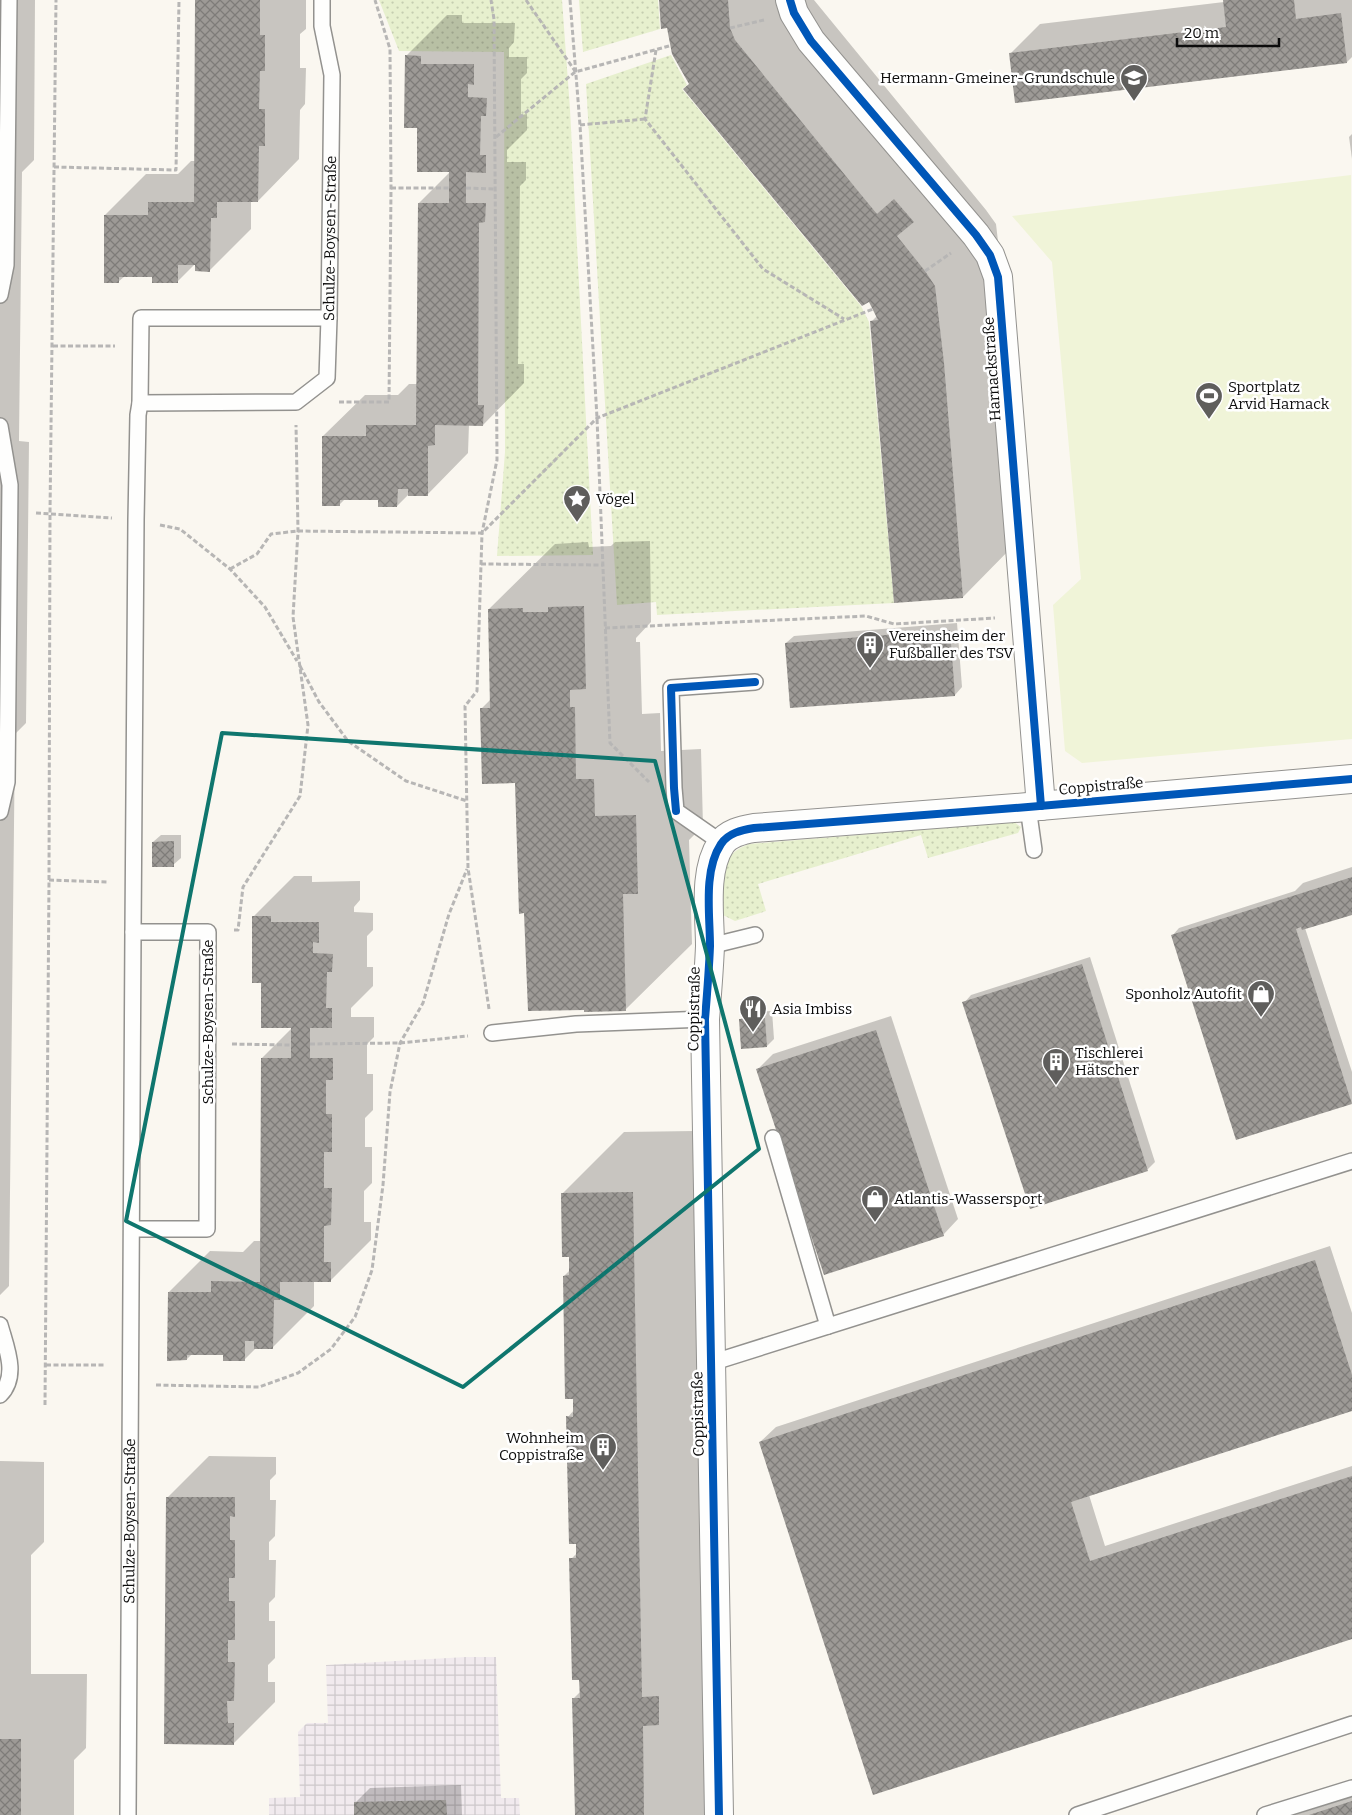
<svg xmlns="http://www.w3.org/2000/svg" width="1352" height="1815" viewBox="0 0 1352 1815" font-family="Bitter,serif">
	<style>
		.industrial { fill: url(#industrial-grid) }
		.grass { fill: url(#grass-dots) }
		.pitch { fill: #f0f4d8 }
		.shadow { fill: #0003 }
		.building { fill: url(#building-cross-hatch) }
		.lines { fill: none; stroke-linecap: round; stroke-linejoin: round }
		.service-casing { stroke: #93928f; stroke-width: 18 }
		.minor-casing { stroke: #93928f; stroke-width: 30 }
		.path { stroke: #b7b6b5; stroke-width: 3; stroke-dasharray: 5 2.5; stroke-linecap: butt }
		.service { stroke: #fefefd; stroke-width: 15 }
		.minor { stroke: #fefefd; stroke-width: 28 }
		.cycleway-casing { stroke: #fff; stroke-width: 11 }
		.cycleway { stroke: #0057b8; stroke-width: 8 }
		.marked { fill: none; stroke: #0f766e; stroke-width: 4; stroke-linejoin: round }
		.labels { text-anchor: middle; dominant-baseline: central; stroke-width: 5; stroke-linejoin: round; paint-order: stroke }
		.poi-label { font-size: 15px; fill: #0c0c0c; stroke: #fff; text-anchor: start }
		.street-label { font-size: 15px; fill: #0c0c0c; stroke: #fff }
	</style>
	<defs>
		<pattern id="industrial-grid" width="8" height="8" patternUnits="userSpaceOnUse" patternTransform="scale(1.25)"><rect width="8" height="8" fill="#f1eaee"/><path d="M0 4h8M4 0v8" fill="none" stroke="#cdc8cb"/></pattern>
		<pattern id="grass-dots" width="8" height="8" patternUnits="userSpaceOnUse" patternTransform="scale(1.25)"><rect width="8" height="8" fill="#e7f0ce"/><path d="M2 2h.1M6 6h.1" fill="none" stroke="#c5cdb0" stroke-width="1.8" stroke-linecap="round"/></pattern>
		<pattern id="building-cross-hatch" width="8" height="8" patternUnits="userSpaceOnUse" patternTransform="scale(1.25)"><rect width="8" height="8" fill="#9d9a96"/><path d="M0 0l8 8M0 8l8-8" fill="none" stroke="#7e7c79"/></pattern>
	</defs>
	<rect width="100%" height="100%" fill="#faf7f0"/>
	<polygon class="industrial" points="466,1657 496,1657 501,1798 519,1798 520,1815 269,1815 269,1798 300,1797 298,1732 307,1723 328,1723 326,1665"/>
	<g class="grass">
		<polygon points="379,0 562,0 570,109 593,555 497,556 505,452 504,52 399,51"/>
		<polygon points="579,0 658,0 660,29 583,52"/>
		<polygon points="671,55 687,85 682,89 861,306 869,322 894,603 657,615 656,602 617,605 586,84"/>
		<path d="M1014,822L1021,827L1018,833L928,858L921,835L758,884L766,911L735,921L723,915C723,886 715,856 749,844Z"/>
	</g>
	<polygon class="pitch" points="1351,175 1352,739 1082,763 1065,751 1053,605 1081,579 1052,262 1012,216"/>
	<g class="shadow">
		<polygon points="0,0 35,0 34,160 22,172 19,441 29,442 26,723 15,734 9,1286 0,1295"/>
		<polygon points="197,0 306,0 306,29 300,34 300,68 306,68 305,104 300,110 299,159 258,201 251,201 251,229 210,270 196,263 177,282 154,276 125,276 118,282 105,215 146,174 178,174 191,161 196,161"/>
		<polygon points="660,0 814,0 986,210 996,224 1005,301 1024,535 963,597 872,321 877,316 869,300 690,84 668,27"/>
		<polygon points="1224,0 1352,0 1352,57 1347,62 1010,54 1040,24 1224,2"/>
		<polygon points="447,15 462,15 462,23 515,23 514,42 509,48 509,57 527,57 527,73 521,79 521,115 527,114 527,130 507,150 507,162 526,162 526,180 520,186 518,364 524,364 524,383 483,425 469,424 468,453 427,495 408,495 397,506 379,499 345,499 339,505 323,436 365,395 398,395 409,384 417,384 419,203 451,171 418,127 406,56"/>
		<polygon points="1352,134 1352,159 1349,137"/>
		<polygon points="650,541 651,622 636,638 636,642 640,642 642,714 660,713 661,751 701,749 703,826 689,840 692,944 626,1009 525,912 517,781 481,709 491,699 489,609 555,544 588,542 589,547 611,546 615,542"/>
		<polygon points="957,623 962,687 955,695 786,643 794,636"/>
		<polygon points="161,835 181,835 181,858 173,865 153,842"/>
		<polygon points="1352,867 1352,913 1305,928 1352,1072 1352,1103 1237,1138 1172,936 1179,928 1295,891 1303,883"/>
		<polygon points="294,876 312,876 312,882 360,881 360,900 354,907 354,912 373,913 373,930 367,936 367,967 373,967 373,986 351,1008 351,1017 374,1017 374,1037 367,1044 367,1074 373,1074 373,1110 365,1118 365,1147 372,1147 372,1183 364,1191 364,1222 371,1222 371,1240 330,1281 314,1281 314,1306 273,1347 256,1348 244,1360 225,1353 193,1353 187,1359 169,1292 210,1251 243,1252 254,1241 261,1241 262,1058 292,1028 263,982 253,917"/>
		<polygon points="1090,957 1155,1162 1148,1169 1031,1207 964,1003 971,995"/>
		<polygon points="772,1011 774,1039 767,1046 740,1020 748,1012"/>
		<polygon points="891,1016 958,1219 943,1235 758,1069 773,1054"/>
		<polygon points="694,1131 706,1815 576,1815 574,1698 581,1691 571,1559 578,1552 577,1542 568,1417 574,1410 564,1276 570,1270 570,1255 562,1194 624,1132"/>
		<polygon points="1330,1246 1352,1313 1352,1410 1089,1495 1105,1546 1352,1466 1352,1638 874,1793 760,1442 776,1427"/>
		<polygon points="209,1456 276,1457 276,1474 270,1480 270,1500 276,1500 275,1536 269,1542 269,1560 276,1560 275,1597 269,1603 269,1621 275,1621 275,1658 268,1665 268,1682 275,1682 275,1702 234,1743 166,1743 168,1497"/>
		<polygon points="0,1461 44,1462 44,1542 31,1555 31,1674 87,1674 86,1748 74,1760 74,1815 0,1815"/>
		<polygon points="461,1785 462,1815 355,1815 355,1803 370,1788"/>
		<polygon points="1352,1797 1352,1815 1294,1815"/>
	</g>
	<g class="building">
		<polygon points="195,0 260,0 260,35 265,35 265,71 260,71 259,109 265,109 265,146 259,146 258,202 217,202 217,218 211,218 210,272 195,271 195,265 178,265 178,283 152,283 152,277 119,277 119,283 104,283 104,215 148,215 148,202 194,202"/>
		<polygon points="659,0 728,0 730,28 735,40 858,191 877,214 894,199 914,222 897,236 925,271 935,286 944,363 963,598 894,603 870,321 878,320 869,302 862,306 683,89 689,84 672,54 667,28 661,29"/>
		<polygon points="1223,0 1294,0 1296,19 1341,13 1347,63 1015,103 1009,53 1226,27"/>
		<polygon points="405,55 421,56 421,64 474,64 474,85 468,84 468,97 487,98 486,116 481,116 480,155 486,155 486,173 466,172 466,203 486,203 485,222 479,223 478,405 484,405 483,426 435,425 435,445 428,446 428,496 408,496 408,489 398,489 397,507 378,507 378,500 340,500 340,506 322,506 322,436 366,436 366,425 416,425 418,203 449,203 449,172 417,172 417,128 404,128"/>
		<polygon points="584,606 586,689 570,690 570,707 575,707 576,779 594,779 595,816 636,815 638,894 623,894 626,1011 584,1012 584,1010 528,1011 524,913 519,914 515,783 482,784 480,708 490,708 488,609 523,608 523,612 548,612 548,607"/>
		<polygon points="950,630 955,696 790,708 785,643"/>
		<polygon points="174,841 174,867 152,867 152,842"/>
		<polygon points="1352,877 1352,915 1302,930 1301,927 1296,929 1352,1104 1236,1140 1171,935"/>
		<polygon points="252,916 271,916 271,922 319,922 319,943 313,942 313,953 333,954 332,972 327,972 326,1008 332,1008 332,1028 310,1028 310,1058 333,1058 333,1080 326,1080 326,1114 332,1114 332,1152 324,1152 324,1188 332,1188 331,1225 324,1226 324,1262 331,1262 331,1282 280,1282 280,1300 274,1300 273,1349 254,1349 254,1341 245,1341 245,1361 223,1361 223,1355 187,1355 187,1360 167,1361 168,1292 211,1292 211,1281 260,1282 261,1058 291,1058 291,1028 261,1028 261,983 252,983"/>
		<polygon points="1082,964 1148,1171 1030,1209 962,1002"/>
		<polygon points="765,1018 767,1047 741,1049 739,1019"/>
		<polygon points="876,1030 944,1236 824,1275 756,1069"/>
		<polygon points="633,1192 642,1697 659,1696 659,1725 643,1726 644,1815 575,1815 572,1698 580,1698 579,1680 572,1680 569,1558 576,1558 576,1544 569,1544 566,1416 573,1417 573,1399 565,1399 563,1276 569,1275 569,1257 562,1257 561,1193"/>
		<polygon points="1315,1260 1352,1375 1352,1411 1071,1502 1090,1561 1352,1476 1352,1639 873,1795 759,1442"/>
		<polygon points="166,1497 235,1497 235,1517 230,1516 230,1540 235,1540 235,1578 229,1578 229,1601 235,1601 235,1640 228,1640 228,1662 235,1662 234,1701 227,1701 228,1723 234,1723 234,1745 164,1744"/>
		<rect x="0" y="1739" width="21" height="76"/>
		<polygon points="446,1800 447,1815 354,1815 354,1802"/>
		<polygon points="1352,1801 1352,1815 1309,1815"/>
	</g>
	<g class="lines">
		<defs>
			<g id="service">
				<polyline points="0,295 6,265 9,0"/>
				<path id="s1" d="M140,403L296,402L327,378L329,318L332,75L322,26V0"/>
				<polyline points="0,426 10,485 7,782 0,812"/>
				<polyline points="1028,807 1034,850"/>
				<polyline points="722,843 676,811 674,788 671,688 755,682"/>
				<polyline points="133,932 136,520 138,415 140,403 141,318 329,318"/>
				<polyline points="710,946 755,935"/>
				<polyline points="492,1033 576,1024 705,1019"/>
				<polyline points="773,1138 828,1326"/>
				<path d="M0,1325C6,1347 19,1376 0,1395"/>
				<polyline points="711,1363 1352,1161"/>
				<path id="s2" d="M128,1815L133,932H208L207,1229H132"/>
				<polyline points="1077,1815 1352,1724"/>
				<polyline points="1265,1815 1352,1788"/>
			</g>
			<g id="minor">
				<polyline points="790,0 794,13 811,41 976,235 990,255 998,277 1041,806"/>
				<path d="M719,1815L705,1019C707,995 709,971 710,946C710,915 703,871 721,844C728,833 742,830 754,828L1028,807L1352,779"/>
			</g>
		</defs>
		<use href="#service" class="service-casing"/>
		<use href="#minor" class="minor-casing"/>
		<g class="path">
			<polyline points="526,0 575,71"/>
			<polyline points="570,0 580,125 597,418 610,743 649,782"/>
			<polyline points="730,28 764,20"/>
			<polyline points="656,50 645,119 763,269 844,319"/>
			<polyline points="580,125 645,119"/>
			<polyline points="496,137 575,72 669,46"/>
			<polyline points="54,167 176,170 179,0"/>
			<polyline points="391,188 449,188"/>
			<polyline points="466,188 496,189"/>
			<polyline points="925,271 951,253"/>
			<polyline points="53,346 115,346"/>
			<polyline points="339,402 389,402 391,188 390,49 375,0"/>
			<polyline points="36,513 112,518"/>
			<polyline points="160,525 180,529 230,569 265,607 297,661"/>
			<polyline points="481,564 603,565"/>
			<polyline points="230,569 257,554 271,534 298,531 482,533 597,418 873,309"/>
			<polyline points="605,628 866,616 894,624 995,618"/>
			<polyline points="300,666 319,702 348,741 406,781 467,801"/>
			<polyline points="49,880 109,882"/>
			<polyline points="234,930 238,930 243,887 300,796 308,725 293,617 298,531 296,425"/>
			<polyline points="489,1009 468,868 465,706 477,691 482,533 497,460 494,19 491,0"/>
			<polyline points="232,1044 291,1045"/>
			<polyline points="310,1044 400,1043 468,1036"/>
			<polyline points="46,1365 105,1365"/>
			<polyline points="156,1385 259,1387 298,1373 331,1349 355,1317 372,1270 383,1185 390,1092 400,1043 423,1003 449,914 467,869"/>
			<polyline points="45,1405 49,880 50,513 56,0"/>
		</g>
		<use href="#service" class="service"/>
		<use href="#minor" class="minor"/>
		<defs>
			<g id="cycleway">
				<polyline points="790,0 794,13 811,41 976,235 990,255 998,277 1041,806"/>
				<polyline points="676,811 674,788 671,688 755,682"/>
				<path d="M719,1815L705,1019C707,995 709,971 710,946C710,915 703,871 721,844C728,833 742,830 754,828L1028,807L1352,779"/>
			</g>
		</defs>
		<use href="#cycleway" class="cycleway-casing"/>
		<use href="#cycleway" class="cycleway"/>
	</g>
	<path class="marked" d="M222,733L655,761L759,1149L463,1387L126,1221Z"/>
	<defs>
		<symbol id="school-pin" viewBox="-11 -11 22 30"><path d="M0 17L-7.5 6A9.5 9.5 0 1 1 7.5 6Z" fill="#5f5e5c" stroke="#fff"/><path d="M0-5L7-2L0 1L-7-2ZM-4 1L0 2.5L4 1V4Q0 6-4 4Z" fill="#fff"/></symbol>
		<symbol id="stadium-pin" viewBox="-11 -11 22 30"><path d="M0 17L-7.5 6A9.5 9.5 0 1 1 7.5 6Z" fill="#5f5e5c" stroke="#fff"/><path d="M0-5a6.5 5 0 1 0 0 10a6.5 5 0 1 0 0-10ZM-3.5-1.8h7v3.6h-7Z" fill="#fff"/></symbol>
		<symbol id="sight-pin" viewBox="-11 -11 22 30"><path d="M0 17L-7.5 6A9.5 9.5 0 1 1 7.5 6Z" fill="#5f5e5c" stroke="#fff"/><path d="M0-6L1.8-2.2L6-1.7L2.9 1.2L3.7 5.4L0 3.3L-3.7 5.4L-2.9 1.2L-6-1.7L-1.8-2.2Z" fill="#fff"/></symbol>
		<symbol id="building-pin" viewBox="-11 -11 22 30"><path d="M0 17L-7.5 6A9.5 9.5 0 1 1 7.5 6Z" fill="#5f5e5c" stroke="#fff"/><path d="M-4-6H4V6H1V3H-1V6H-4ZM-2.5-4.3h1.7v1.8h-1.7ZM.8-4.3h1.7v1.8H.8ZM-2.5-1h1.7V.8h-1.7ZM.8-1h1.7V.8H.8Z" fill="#fff"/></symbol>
		<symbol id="shop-pin" viewBox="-11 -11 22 30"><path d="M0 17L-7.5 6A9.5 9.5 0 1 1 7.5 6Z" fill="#5f5e5c" stroke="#fff"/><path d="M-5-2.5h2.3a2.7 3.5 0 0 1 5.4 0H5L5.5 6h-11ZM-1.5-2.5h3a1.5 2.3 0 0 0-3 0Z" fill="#fff"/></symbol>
		<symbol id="restaurant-pin" viewBox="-11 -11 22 30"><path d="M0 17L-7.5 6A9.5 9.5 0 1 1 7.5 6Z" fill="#5f5e5c" stroke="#fff"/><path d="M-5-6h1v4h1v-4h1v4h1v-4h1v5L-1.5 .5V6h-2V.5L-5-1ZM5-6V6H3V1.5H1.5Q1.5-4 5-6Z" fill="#fff"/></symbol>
	</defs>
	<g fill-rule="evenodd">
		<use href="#school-pin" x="1118" y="62" width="32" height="43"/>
		<use href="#stadium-pin" x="1193" y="380" width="32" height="43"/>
		<use href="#sight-pin" x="561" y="483" width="32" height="43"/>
		<use href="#building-pin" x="854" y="629" width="32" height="43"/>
		<use href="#shop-pin" x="1245" y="978" width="32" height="43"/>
		<use href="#restaurant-pin" x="737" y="993" width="32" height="43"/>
		<use href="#building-pin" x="1040" y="1046" width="32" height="43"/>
		<use href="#shop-pin" x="859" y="1183" width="32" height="43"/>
		<use href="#building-pin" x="587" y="1431" width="32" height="43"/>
	</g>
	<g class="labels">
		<g class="poi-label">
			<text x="1115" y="78" text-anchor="end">Hermann-Gmeiner-Grundschule</text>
			<text x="1228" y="387">Sportplatz<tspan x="1228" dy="17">Arvid Harnack</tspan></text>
			<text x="596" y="499">Vögel</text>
			<text x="889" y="636">Vereinsheim der<tspan x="889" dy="17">Fußballer des TSV</tspan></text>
			<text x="1242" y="994" text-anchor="end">Sponholz Autofit</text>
			<text x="772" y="1009">Asia Imbiss</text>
			<text x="1075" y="1053">Tischlerei<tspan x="1075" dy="17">Hätscher</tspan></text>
			<text x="894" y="1199">Atlantis-Wassersport</text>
			<text x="584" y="1438" text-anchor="end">Wohnheim<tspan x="584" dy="17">Coppistraße</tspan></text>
		</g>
		<g class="street-label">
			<text stroke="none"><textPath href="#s1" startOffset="335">Schulze-Boysen-Straße</textPath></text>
			<text transform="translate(992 369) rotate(-94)">Harnackstraße</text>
			<text transform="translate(1101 786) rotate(-5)">Coppistraße</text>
			<text transform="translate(694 1009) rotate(-89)">Coppistraße</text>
			<text transform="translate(208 1022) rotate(-90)">Schulze-Boysen-Straße</text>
			<text transform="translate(698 1414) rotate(-91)">Coppistraße</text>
			<text stroke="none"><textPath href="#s2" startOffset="294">Schulze-Boysen-Straße</textPath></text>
		</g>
	</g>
	<path d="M1177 38v8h102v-8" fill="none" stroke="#0c0c0c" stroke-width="2.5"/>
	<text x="1184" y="38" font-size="15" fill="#0c0c0c" stroke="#ffffff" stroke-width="4" paint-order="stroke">20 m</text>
</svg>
